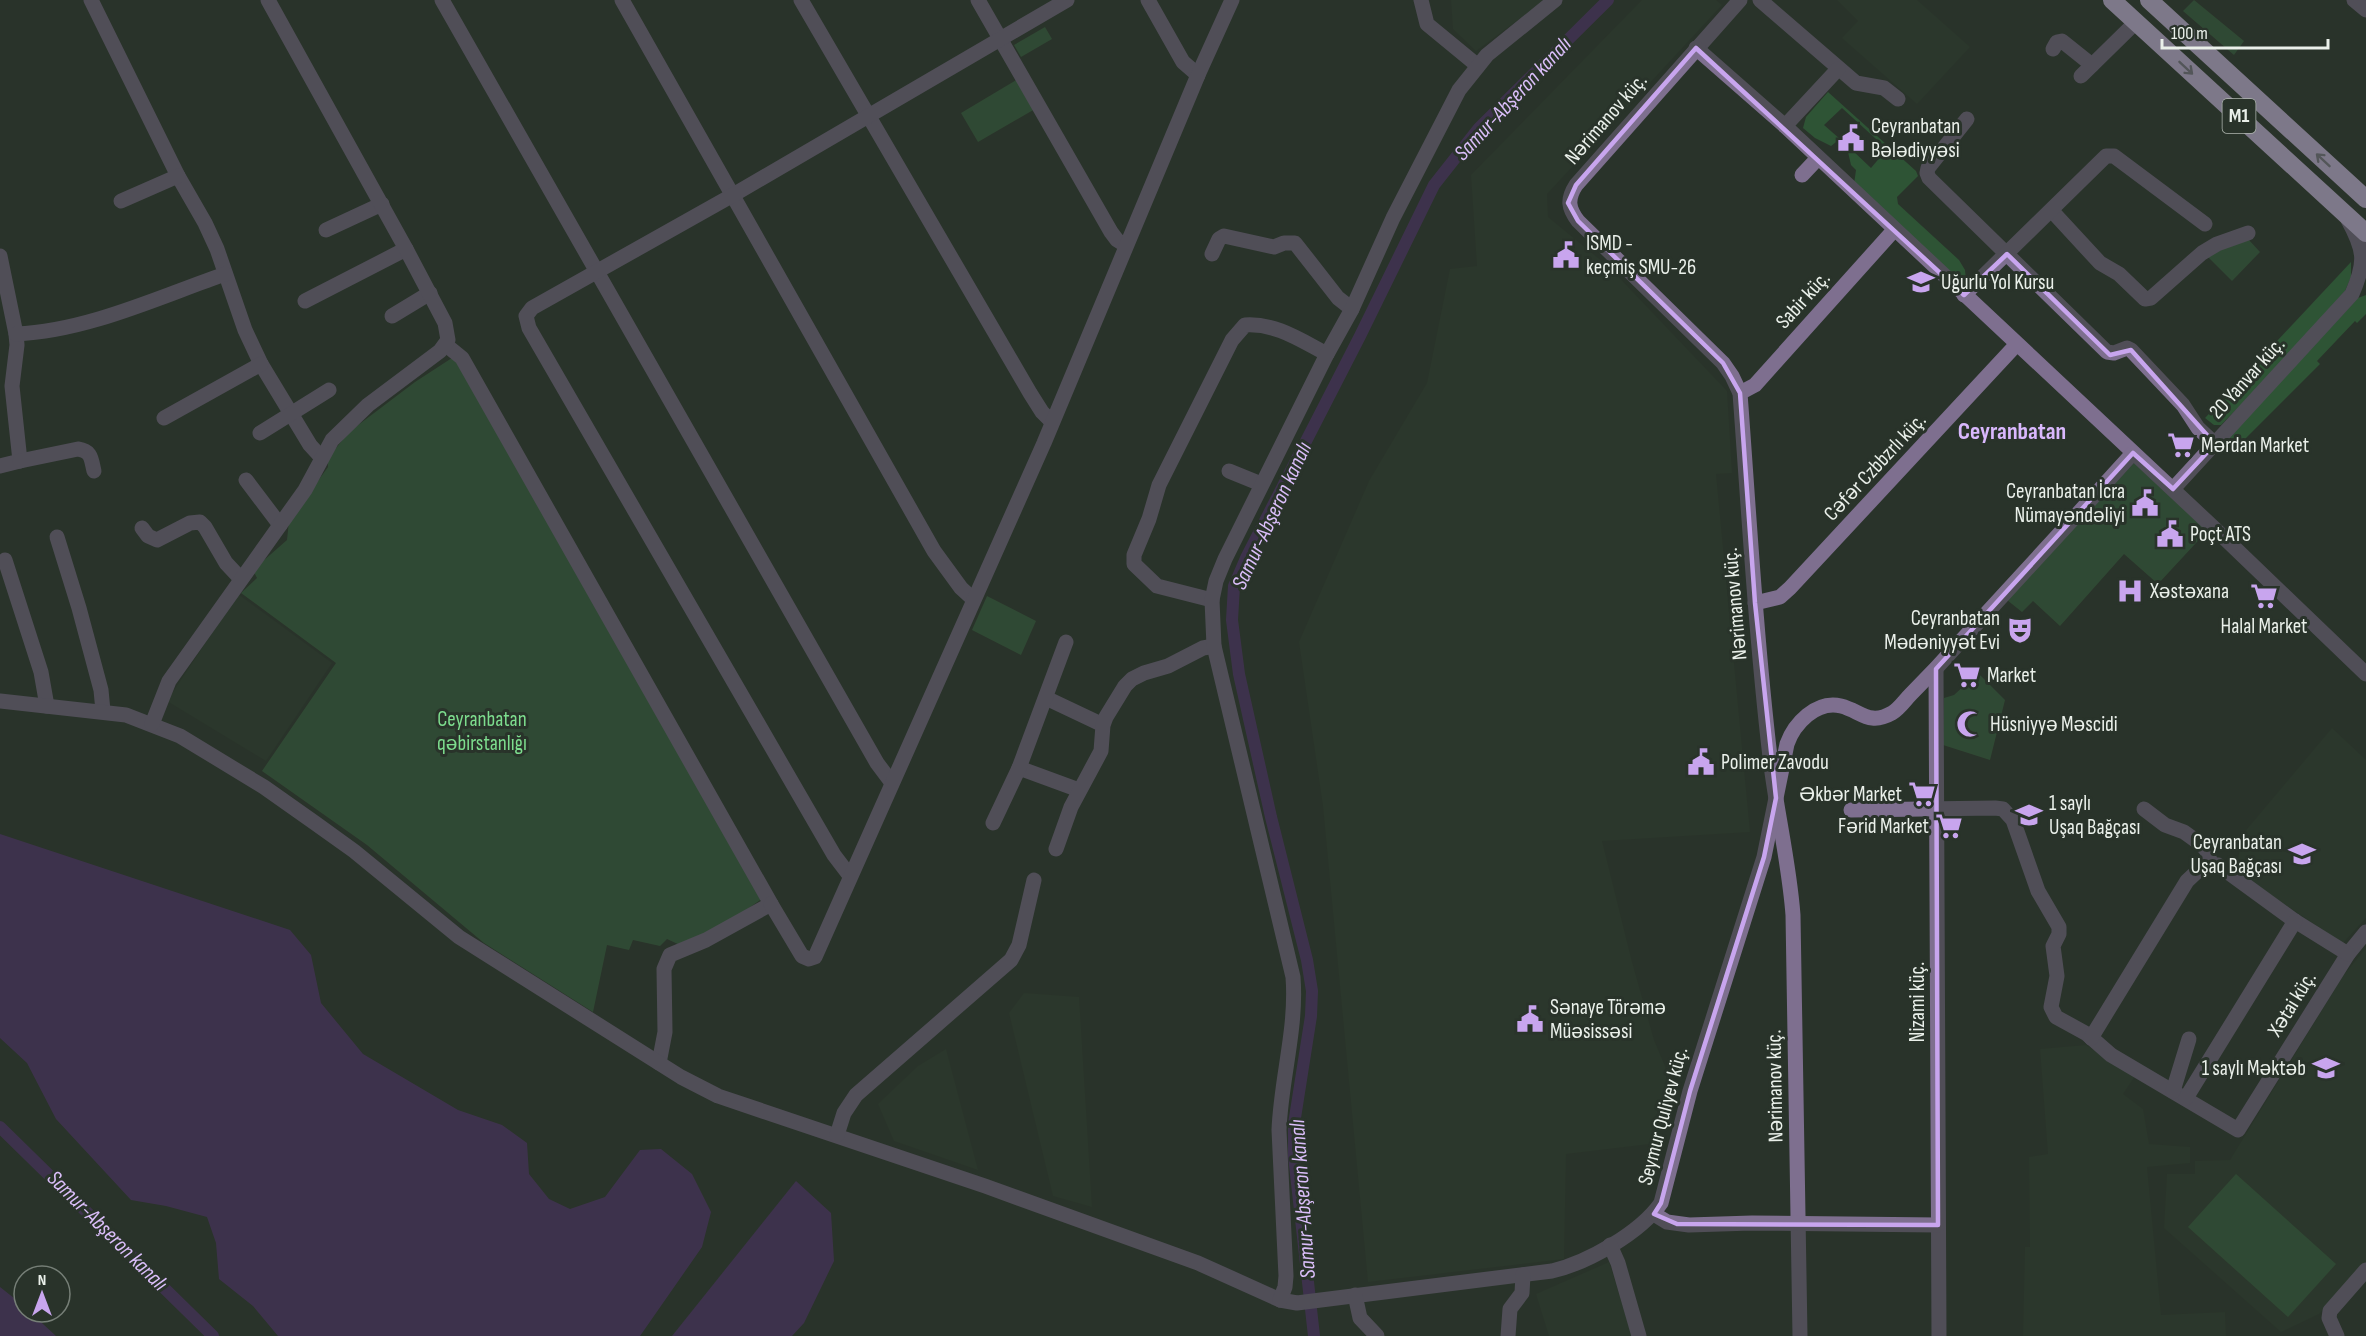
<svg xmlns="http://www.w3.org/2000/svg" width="2366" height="1336" viewBox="0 0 2366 1336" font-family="'Sofia Sans Condensed',sans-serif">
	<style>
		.built { fill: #2d3d2f }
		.green { fill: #376540 }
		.forest { fill: #337c43 }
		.water { fill: #563276 }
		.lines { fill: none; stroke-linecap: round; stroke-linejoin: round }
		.canal { stroke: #563276; stroke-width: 12 }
		.minor { stroke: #7e6f8f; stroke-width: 15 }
		.highway { stroke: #e3cdfc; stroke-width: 18 }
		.oneway { stroke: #868093 }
		.marked { fill: none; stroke: #c8a5ee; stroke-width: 4.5; stroke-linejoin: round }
		.labels { text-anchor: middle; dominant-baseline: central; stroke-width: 6; stroke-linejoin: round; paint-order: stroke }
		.shield { fill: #29332a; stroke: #b0b7b0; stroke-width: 1.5 }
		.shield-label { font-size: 20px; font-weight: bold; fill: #eaf0ea }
		.street-label { font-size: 21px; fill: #eaf0ea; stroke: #29332a }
		.poi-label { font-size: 21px; fill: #eaf0ea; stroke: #29332a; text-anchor: start }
		.park-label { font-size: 21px; fill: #7ddd8e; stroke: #29332a }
		.water-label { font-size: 22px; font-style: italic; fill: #dabef9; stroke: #29332a }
		.quarter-label { font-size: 24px; font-weight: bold; fill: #d9b8fd; stroke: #29332a }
	</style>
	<rect width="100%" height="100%" fill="#29332a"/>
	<g class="built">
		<polygon points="1451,0 1545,0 1476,51 1453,29"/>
		<polygon points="1642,0 1716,0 1722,5 1547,194 1548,217 1609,267 1727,391 1732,473 1716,474 1750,832 1602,841 1632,962 1654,1040 1667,1071 1658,1143 1566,1154 1564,1259 1368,1282 1323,806 1299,642 1369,481 1427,383 1450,269 1477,266 1471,175"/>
		<polygon points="1837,0 1917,0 1970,47 1917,104 1842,38 1858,21"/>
		<polygon points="238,594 332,663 266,761 167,701"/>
		<polygon points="2332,728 2366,760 2366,918 2343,943 2236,872 2242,835"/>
		<polygon points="2366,948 2366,1262 2319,1314 2281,1332 2164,1228 2167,1174 2195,1174 2195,1161 2230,1160 2343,976"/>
		<polygon points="1024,993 1079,997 1092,1207 1053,1196 1009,1013"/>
		<polygon points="2086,1045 2135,1076 2123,1094 2143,1109 2149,1144 2190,1147 2190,1163 2147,1167 2161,1315 2225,1312 2226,1336 2023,1336 2025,1247 2030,1247 2029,1157 2048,1154 2040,1049"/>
		<polygon points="946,1049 978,1170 894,1141 878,1104 918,1066"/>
		<polygon points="1609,1262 1632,1336 1549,1336 1536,1294"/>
	</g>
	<g class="green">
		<polygon points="2194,0 2244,41 2234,55 2183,11"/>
		<polygon points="1045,27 1052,39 1021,57 1014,45"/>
		<polygon points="1018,79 1035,109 978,142 961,113"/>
		<polygon points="2248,239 2260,252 2232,281 2208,257 2216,250"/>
		<polygon points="455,356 763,898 732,920 682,946 667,939 660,946 633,940 629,950 607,945 593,1012 484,943 367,845 262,771 336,663 241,593 257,578 253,570 287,540 289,521 328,467 328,458 349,432 415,382"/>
		<polygon points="2134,463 2208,530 2158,584 2124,554 2060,626 2033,601 2022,612 2007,600"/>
		<polygon points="987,596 1036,621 1021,655 972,630"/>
		<polygon points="1978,673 2005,700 1990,760 1943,745 1944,698 1954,695"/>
		<polygon points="2236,1174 2336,1264 2288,1317 2188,1227"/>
	</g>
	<g class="forest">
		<polygon points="1828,92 1916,171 1918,176 1897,197 1898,204 1959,260 1965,270 1966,280 1960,282 1854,184 1856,170 1851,165 1848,152 1852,150 1871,168 1887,149 1842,108 1824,125 1840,139 1831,146 1815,138 1803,128 1806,117"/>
		<polygon points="2351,262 2351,277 2345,291 2265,380 2221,425 2214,425 2205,418"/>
		<polygon points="2366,295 2366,314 2357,323 2355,321 2317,361 2320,364 2237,447 2228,438 2358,298"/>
	</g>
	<g class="water">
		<polygon points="0,834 290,930 311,955 321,1003 363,1054 458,1110 502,1125 527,1143 529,1174 549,1199 570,1209 605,1197 640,1150 661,1149 692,1174 711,1212 702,1247 640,1336 278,1336 253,1306 219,1279 216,1243 207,1217 166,1206 131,1200 56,1119 27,1063 0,1038"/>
		<polygon points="796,1181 831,1213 834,1261 804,1323 792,1336 672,1336"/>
		<polygon points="0,1287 24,1306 24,1312 30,1312 56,1336 0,1336"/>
	</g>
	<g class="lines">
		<g class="canal">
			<polyline points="0,1127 213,1336"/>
			<polyline points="1314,1336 1294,1156 1294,1124 1311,1016 1312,991 1307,960 1271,817 1239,674 1232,620 1234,586 1246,558 1360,336 1434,185 1479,128 1608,0"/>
		</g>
		<g class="minor">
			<polyline points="91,0 178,176 205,223 217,249 245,330 261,364 310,445 321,457"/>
			<polyline points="442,0 877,763 892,783"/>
			<polyline points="622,0 934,551 961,588 973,599"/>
			<polyline points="801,0 1030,393 1042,412 1051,421"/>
			<polyline points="978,0 1111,232 1117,240 1125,245"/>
			<polyline points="1148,0 1183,62 1198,75"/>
			<polyline points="1421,0 1427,24 1478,66"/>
			<path d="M1740,0L1576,185C1567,199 1568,208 1578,221L1723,363L1732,376L1740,393C1749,515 1756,636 1770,757C1776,810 1789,861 1793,915L1800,1336"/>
			<polyline points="1760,0 1856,83 1884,88 1898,99"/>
			<polyline points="2354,0 2366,10"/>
			<polyline points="1696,48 1785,126 2215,529 2366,674"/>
			<polyline points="2053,49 2057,42 2062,41 2092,65"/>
			<polyline points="2081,76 2136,22"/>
			<polyline points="1967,119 1928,168 1927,173 1929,178 2107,352 2114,353 2127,348 2131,350 2183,405 2198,428 2215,444"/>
			<polyline points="1785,126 1838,69"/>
			<polyline points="1802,175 1818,158"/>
			<polyline points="121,201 178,176"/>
			<polyline points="2052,211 2100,263 2119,274 2145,299 2151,298 2202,253 2217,244 2248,233"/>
			<polyline points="326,230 382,204"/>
			<polyline points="1212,254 1219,239 1224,236 1274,247 1284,243 1295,243 1338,298 1352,309"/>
			<polyline points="0,256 16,334 17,345 12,386 20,461 0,466"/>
			<polyline points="1964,295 2106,156 2114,156 2205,224"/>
			<polyline points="305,301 406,249"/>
			<polyline points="392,316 430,293"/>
			<path d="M16,334C87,331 159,297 225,274"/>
			<polyline points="446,345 462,358 771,904 706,940 670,955 664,969 665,1032 659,1063"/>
			<polyline points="1740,393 1755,385 1894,230"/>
			<polyline points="164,418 261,364"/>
			<polyline points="260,433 329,390"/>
			<path d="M20,461L78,449C92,451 91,459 94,471"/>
			<polyline points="1229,471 1261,484"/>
			<polyline points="246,480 280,525"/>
			<path d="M2173,489L2352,294C2366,262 2365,251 2348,220"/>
			<polyline points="142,528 148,536 157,540 190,523 200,522 205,527 226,563 241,579"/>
			<polyline points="57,537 79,608 101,690 103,711"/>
			<polyline points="5,560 41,672 47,706"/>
			<path d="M1212,600L1157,586L1134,564V555L1149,519L1159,485L1232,340L1245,325C1276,323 1300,340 1327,354"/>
			<polyline points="1755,603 1780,597 1790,588 2016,345"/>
			<polyline points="1936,669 1939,1336"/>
			<polyline points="1046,698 1103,725"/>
			<path d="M0,701L126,715L180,736L264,787L315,823L354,851L459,937L681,1077L718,1096L985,1186L1198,1263L1280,1300L1297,1303L1552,1271C1587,1263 1640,1233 1661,1203L1690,1091L1764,857L1787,744C1794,724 1816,700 1841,706C1861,711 1869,726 1892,713C1899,709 1905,700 1911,694C1928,677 1945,659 1961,641C2019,578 2076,516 2133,453"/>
			<polyline points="152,724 169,681 305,490 332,440 368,405 440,351 448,340 445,323 406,249 268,0"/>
			<polyline points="1019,768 1079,790"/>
			<polyline points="2144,809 2165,825 2184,832 2202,845 2207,851 2211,864"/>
			<polyline points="1851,810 1995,808 2003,809 2013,820 2038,891 2059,927 2059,934 2053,946 2057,976 2051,1007 2056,1017 2087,1034 2111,1055 2238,1130 2348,954 2366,932"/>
			<polyline points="993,823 1019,768 1066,642"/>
			<polyline points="1056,849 1071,807 1101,751 1103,725 1106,717 1125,686 1132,679 1144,673 1168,666 1203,648 1214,646"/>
			<polyline points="850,876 834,855 529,328 526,316 532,308 733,195 1067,0"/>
			<polyline points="771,904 802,956 809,959 815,957 1044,443 1198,75 1232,0"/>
			<polyline points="2091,1038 2187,881 2204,865 2218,865 2295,921 2348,954"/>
			<polyline points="2173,1091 2189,1039"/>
			<polyline points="2186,1098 2295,921"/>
			<polyline points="837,1135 844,1113 856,1095 1011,960 1019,945 1034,880"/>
			<polyline points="1654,1214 1667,1222 1689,1225 1752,1223 1938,1225"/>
			<polyline points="1610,1245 1618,1263 1639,1336"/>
			<polyline points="1355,1295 1360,1318 1377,1336"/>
			<path d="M1280,1300L1285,1287L1286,1276L1279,1130C1281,1078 1297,1029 1293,977L1214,646L1212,600L1216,581L1225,559L1327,354L1352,309L1393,218L1459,90L1487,55L1555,0"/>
			<polyline points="1508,1336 1510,1309 1522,1293 1523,1275"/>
			<polyline points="2337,1336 2329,1318 2330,1311 2366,1270"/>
		</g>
		<g class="highway">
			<polyline points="2112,0 2366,233"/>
			<polyline points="2149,0 2366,199"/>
		</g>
	</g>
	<defs><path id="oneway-shaft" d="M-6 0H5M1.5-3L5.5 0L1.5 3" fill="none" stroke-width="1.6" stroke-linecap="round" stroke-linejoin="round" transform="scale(1.5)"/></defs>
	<g class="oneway">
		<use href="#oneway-shaft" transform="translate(2186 68) rotate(43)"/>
		<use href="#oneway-shaft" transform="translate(2323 160) rotate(-137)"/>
	</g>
	<path d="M0 0H2366V1336H0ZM1696,48L1964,295L2007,254L2110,355L2131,350L2215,444L2173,489L2133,453L1936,669L1938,1225L1677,1224L1654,1214L1661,1203L1690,1091L1764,857L1776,798L1755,603L1740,393L1723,363L1578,221L1568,203L1576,185Z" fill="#29332a" fill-opacity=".55" fill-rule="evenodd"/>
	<path class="marked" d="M1696,48L1964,295L2007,254L2110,355L2131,350L2215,444L2173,489L2133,453L1936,669L1938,1225L1677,1224L1654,1214L1661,1203L1690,1091L1764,857L1776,798L1755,603L1740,393L1723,363L1578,221L1568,203L1576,185Z"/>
	<defs>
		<symbol id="civic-bare" viewBox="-9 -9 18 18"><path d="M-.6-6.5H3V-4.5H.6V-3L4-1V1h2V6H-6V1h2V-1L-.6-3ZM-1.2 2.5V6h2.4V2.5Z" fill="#c8a5ee" stroke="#29332a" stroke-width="2.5" paint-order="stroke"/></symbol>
		<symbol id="university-bare" viewBox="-9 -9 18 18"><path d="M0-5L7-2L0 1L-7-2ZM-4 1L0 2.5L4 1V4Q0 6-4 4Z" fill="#c8a5ee" stroke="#29332a" stroke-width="2.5" paint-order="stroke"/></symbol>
		<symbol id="supermarket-bare" viewBox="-9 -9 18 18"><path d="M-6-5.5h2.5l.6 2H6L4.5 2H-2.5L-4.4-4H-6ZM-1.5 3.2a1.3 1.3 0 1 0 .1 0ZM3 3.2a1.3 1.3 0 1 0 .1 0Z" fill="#c8a5ee" stroke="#29332a" stroke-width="2.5" paint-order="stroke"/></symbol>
		<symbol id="hospital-bare" viewBox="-9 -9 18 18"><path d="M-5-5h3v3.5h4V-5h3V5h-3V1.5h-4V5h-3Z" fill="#c8a5ee" stroke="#29332a" stroke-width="2.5" paint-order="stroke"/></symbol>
		<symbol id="theatre-bare" viewBox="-9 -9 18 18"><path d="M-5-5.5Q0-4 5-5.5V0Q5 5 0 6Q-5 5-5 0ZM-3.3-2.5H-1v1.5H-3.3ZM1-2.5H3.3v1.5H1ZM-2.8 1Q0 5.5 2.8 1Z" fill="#c8a5ee" stroke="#29332a" stroke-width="2.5" paint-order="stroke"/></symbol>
		<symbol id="mosque-bare" viewBox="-9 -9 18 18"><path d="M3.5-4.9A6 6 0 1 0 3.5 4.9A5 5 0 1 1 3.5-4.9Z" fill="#c8a5ee" stroke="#29332a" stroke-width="2.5" paint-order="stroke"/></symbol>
		<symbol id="school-bare" viewBox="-9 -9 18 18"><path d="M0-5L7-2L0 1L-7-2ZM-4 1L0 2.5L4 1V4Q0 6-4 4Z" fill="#c8a5ee" stroke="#29332a" stroke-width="2.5" paint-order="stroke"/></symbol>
	</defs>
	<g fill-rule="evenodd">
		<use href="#civic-bare" x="1832" y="119" width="38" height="38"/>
		<use href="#civic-bare" x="1547" y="236" width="38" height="38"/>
		<use href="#university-bare" x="1902" y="263" width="38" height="38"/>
		<use href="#supermarket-bare" x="2162" y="426" width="38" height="38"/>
		<use href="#civic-bare" x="2126" y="484" width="38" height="38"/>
		<use href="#civic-bare" x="2151" y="515" width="38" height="38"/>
		<use href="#hospital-bare" x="2111" y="572" width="38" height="38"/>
		<use href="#supermarket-bare" x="2245" y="577" width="38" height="38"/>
		<use href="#theatre-bare" x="2001" y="611" width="38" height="38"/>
		<use href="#supermarket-bare" x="1948" y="656" width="38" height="38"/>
		<use href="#mosque-bare" x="1951" y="705" width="38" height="38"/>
		<use href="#civic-bare" x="1682" y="743" width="38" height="38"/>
		<use href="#supermarket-bare" x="1903" y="775" width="38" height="38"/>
		<use href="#school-bare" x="2010" y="796" width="38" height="38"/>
		<use href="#supermarket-bare" x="1930" y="807" width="38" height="38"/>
		<use href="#school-bare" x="2283" y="835" width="38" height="38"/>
		<use href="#civic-bare" x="1511" y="1000" width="38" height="38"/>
		<use href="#school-bare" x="2307" y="1049" width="38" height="38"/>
	</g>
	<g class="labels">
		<rect class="shield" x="2222.5" y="99" width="33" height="34" rx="4.5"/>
		<g class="shield-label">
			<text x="2239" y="116">M1</text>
		</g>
		<g class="street-label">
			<text transform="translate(1606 119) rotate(-49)">Nərimanov küç.</text>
			<text transform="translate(1803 300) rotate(-48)">Sabir küç.</text>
			<text transform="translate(2247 378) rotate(-48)">20 Yanvar küç.</text>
			<text transform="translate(1875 467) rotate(-47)">Cəfər Czbbzrlı küç.</text>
			<text transform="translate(1735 604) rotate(-95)">Nərimanov küç.</text>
			<text transform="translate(1917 1002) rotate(-90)">Nizami küç.</text>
			<text transform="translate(2292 1004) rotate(-58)">Xətai küç.</text>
			<text transform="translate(1775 1086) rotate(-91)">Nərimanov küç.</text>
			<text transform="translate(1663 1116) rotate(-75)">Seymur Quliyev küç.</text>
		</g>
		<g class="poi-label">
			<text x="1871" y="126">Ceyranbatan<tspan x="1871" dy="24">Bələdiyyəsi</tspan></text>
			<text x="1586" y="243">ISMD -<tspan x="1586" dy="24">keçmiş SMU-26</tspan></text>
			<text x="1941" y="282">Uğurlu Yol Kursu</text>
			<text x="2201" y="445">Mərdan Market</text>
			<text x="2125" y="491" text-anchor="end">Ceyranbatan İcra<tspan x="2125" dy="24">Nümayəndəliyi</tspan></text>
			<text x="2190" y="534">Poçt ATS</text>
			<text x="2150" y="591">Xəstəxana</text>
			<text x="2000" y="618" text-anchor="end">Ceyranbatan<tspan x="2000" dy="24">Mədəniyyət Evi</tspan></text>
			<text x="2264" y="626" text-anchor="middle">Halal Market</text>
			<text x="1987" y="675">Market</text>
			<text x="1990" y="724">Hüsniyyə Məscidi</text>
			<text x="1721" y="762">Polimer Zavodu</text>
			<text x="1902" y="794" text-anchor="end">Əkbər Market</text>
			<text x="2049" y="803">1 saylı<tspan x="2049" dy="24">Uşaq Bağçası</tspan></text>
			<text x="1929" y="826" text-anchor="end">Fərid Market</text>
			<text x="2282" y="842" text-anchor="end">Ceyranbatan<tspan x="2282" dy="24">Uşaq Bağçası</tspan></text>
			<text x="1550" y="1007">Sənaye Törəmə<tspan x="1550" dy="24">Müəsissəsi</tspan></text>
			<text x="2306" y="1068" text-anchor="end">1 saylı Məktəb</text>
		</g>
		<g class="park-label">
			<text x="482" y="719">Ceyranbatan<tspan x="482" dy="24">qəbirstanlığı</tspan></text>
		</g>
		<g class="water-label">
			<text transform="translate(1513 99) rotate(-47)">Samur-Abşeron kanalı</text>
			<text transform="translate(1272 516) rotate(-65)">Samur-Abşeron kanalı</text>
			<text transform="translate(1303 1199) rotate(-94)">Samur-Abşeron kanalı</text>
			<text transform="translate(107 1231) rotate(45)">Samur-Abşeron kanalı</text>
		</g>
		<g class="quarter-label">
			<text x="2012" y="431">Ceyranbatan</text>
		</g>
	</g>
	<g transform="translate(42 1294)"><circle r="28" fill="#29332a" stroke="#767f77" stroke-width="1.5"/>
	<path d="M0-4.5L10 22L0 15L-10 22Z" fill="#c8a5ee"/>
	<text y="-9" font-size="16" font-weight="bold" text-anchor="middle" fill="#eaf0ea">N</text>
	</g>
	<path d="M2162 39v9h166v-9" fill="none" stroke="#eaf0ea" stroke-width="3"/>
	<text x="2171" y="39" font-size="18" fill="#eaf0ea" stroke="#29332a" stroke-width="4.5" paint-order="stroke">100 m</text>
</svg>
